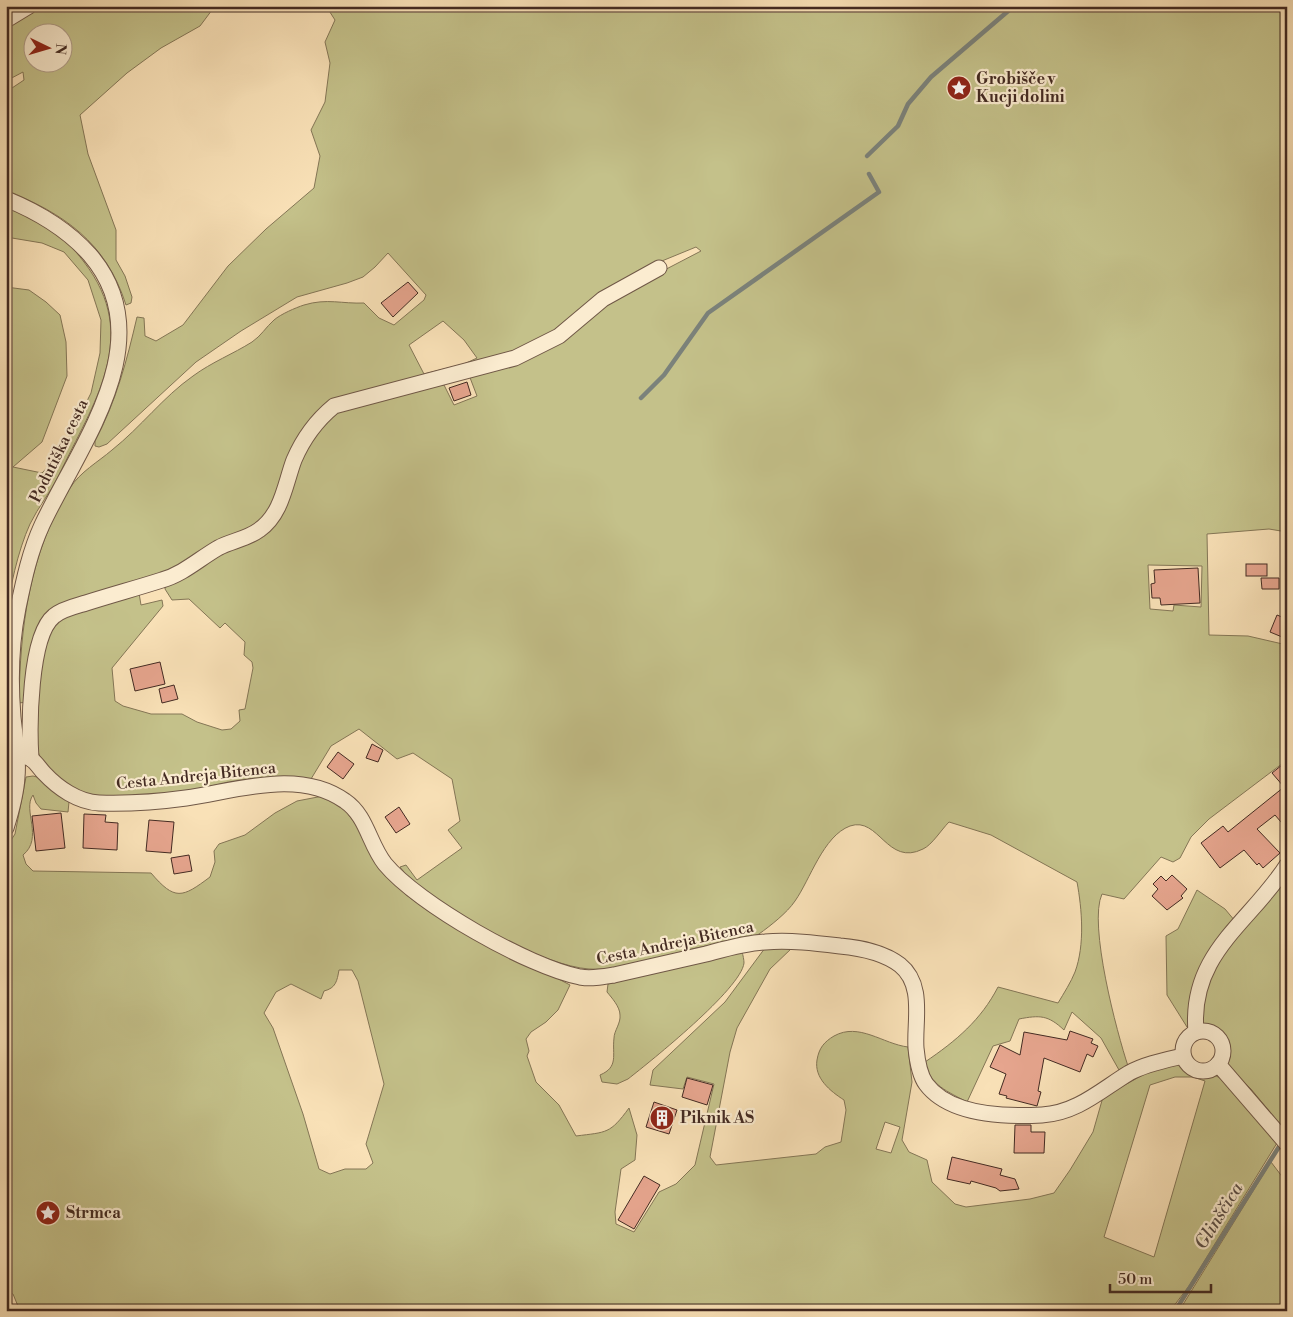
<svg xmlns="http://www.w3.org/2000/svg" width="1293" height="1317" viewBox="0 0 1293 1317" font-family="'Libre Bodoni',serif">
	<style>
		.green { fill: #c4c18a; stroke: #847656; fill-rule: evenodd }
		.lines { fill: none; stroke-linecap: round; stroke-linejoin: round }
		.stream { stroke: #7b827b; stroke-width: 4.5 }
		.building { fill: #e6a58e; stroke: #432a22 }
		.minor-casing { stroke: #705847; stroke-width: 17 }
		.minor { stroke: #fbecd0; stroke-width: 15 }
		.labels { text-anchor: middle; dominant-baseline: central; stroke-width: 4.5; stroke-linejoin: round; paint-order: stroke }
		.poi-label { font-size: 16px; font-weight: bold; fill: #432a22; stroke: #fbecd0; text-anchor: start }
		.street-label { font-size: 16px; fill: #432a22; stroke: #fbecd0 }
		.water-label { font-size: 18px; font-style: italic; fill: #5a4e47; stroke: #fbecd0 }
	</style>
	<rect width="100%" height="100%" fill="#f9e1b7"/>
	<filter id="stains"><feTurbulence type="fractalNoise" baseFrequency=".004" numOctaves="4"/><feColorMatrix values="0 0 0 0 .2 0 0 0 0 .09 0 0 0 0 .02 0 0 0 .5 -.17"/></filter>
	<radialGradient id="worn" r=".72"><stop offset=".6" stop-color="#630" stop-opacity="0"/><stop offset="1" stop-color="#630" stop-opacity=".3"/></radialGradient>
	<g class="green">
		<path d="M44,6H215L200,26L161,48L127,73L80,115L88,154L116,230V260L125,276L132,297L131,303L126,305C106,242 64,214 6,190V92L24,80L23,72L6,81V28ZM32,32H62V62H32Z"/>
		<path d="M326,6H1287V532L1269,529L1207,534L1209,635L1248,636L1287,645V760L1209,819L1191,837L1180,858L1173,862L1161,857L1124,899L1102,894C1088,924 1117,1033 1128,1066L1119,1070L1101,1038L1072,1012L1064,1030C1048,1015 1040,1015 1019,1019L1010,1041L993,1046L967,1102C941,1088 930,1085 922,1055L925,1062C956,1041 981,1020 998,987L1058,1003C1064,993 1071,982 1075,972C1085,945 1082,909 1077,882L991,835L949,822C941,830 932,845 923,849C887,867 879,816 850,826C823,836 810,880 795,901C787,913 770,926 759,934C755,937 706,946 696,948C663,956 624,971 589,969C545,966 455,917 419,890C412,884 406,874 400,867L406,865L417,880L462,848L448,830L460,821L452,779L413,753L397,759L359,729L331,746L311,779C285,777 259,778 232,782C190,789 124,808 83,793C68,787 45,774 40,758C29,727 34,643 57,620C69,608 122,595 139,593L141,605L162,600L163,606L112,668L115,701L123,706L151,714H182L197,722L222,730L231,729L240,721L239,710L245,709L253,668L252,662L244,655L245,642L225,623L220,628L189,599L172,600L165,589L166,583L184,575L218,552L249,539L265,530L279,511L300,454L319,423L336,408L416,388L444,385L454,405L477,396L469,375L510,363L548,345L566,335L603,302L701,251L696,247L657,263L651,270L637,278L602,295L572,324L527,350L480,366L332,404C316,417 302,432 295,451C285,476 281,507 259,526C246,537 229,537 215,545C195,555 180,570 160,578C125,591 60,593 41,628C32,645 29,683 27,702L19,703C20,628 29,553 70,488C80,472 98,462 112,450C141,427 163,397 193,376C212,362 233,354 252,342C261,336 266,327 274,320C281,314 295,308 304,305C327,298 342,304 364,303L379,318L394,325L424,300L426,295L388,253L375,267L363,277L347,283L297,297L241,331L196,362L107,444L99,447L95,446V441C116,402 127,360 137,317L144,318L145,336L156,341L183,325L228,266L266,229L314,188L320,156L311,130L325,102L330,63L325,42L335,20ZM443,321L464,340L477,358L464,364L424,374L409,345ZM1148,565L1202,566L1201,607L1174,605L1173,611L1150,609Z"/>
		<path d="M6,204C22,214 52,227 65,239C72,245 78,255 84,262C142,337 93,403 59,475C51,492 38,507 30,524C18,550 9,591 6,619V287L29,290L46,302L60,315L66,342L67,376L42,442L13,467L42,473L61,453L91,393L100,353L101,320L88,280L64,252L42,243L6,237Z"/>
		<path d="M33,776L41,778L69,802L68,812L41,809L36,803L33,795C22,810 44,838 23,855L26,864L33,871L151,873C175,901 182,898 210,877L215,862L214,851L219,844L245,835L275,813L297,801L323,796L343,807L361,832L380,865L405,894L428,911L570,985L558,1010L546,1022L531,1032L526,1039L529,1051L527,1056L536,1082L559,1105L576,1136C607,1132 610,1134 629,1108L637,1135L635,1160L621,1169L615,1212L616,1224L634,1232L659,1192L676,1184L695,1165L714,1084L687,1077L683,1089L650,1085L653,1070L725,1002L765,948H792L770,969L737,1028L730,1052L710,1157L716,1165L816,1154L825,1147L841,1142L846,1110L844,1100C830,1091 814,1078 817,1060C819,1048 824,1042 834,1036C859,1022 883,1044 908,1047L912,1082L902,1140L909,1152L927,1160L932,1182L955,1204L966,1207L1030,1199L1054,1193L1070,1170L1093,1132L1103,1097L1150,1071L1182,1063C1194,1076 1208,1070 1222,1079L1277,1143L1189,1286L1170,1311H20L13,1294L6,1291V848L15,834L26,777ZM339,970H352L358,981L384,1084L366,1144L373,1163L366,1169H345L330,1174L319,1169L303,1114L273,1028L264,1013L276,992L291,984L321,999L324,991C336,988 337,981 339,970ZM1175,1077H1193L1205,1081L1154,1257L1104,1237L1150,1085ZM885,1122L900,1127L891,1153L876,1149Z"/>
		<path d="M1277,883L1287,888V1133L1251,1089L1224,1063C1229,1040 1223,1031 1200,1025L1208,973Z"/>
		<polygon points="1197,890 1225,909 1235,921 1191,1026 1187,1027 1167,995 1166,936 1178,929"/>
		<path d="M742,952C743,955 744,960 744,963C741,989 651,1061 628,1079L617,1084L602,1082L600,1075C619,1067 612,1055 614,1038C614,1031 621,1023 620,1015C620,1007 612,998 607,992L608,984Z"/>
		<polygon points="1271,1162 1287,1183 1287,1311 1179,1311"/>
	</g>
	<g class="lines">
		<g class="stream">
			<polyline points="867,156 898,126 908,104 931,77 1014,6"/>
			<polyline points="641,398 664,375 708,313 879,192 869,174"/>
			<polyline points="1175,1311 1282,1142"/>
		</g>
	</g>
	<g class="building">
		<polygon points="408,282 418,293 393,317 381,303"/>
		<polygon points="467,382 471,395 454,401 449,388"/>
		<rect x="1246" y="564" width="21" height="12"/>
		<polygon points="1198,568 1200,603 1161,605 1160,598 1152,598 1151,584 1155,583 1154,570"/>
		<polygon points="1261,578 1279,578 1279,589 1262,589"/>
		<polygon points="1277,615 1287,619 1287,639 1270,632"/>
		<polygon points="160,662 165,684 135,691 130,669"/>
		<polygon points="174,685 178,699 162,703 159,689"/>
		<polygon points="372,744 383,750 378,762 366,758"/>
		<polygon points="338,752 354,764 343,779 327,767"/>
		<polygon points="1287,761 1287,829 1275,815 1257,829 1280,853 1263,868 1259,863 1257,865 1244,850 1220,868 1201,843 1223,826 1228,832 1284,787 1272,773"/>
		<polygon points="399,807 410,824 396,833 385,817"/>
		<polygon points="61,813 65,848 36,851 32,816"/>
		<polygon points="84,814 106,815 105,822 118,823 117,850 83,848"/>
		<polygon points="149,820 174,822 171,853 146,851"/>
		<polygon points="189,855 192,871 174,874 171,858"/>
		<polygon points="1172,875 1187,889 1181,896 1183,898 1167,910 1152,896 1158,889 1153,884 1161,876 1166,881"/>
		<polygon points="1070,1031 1093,1039 1091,1043 1098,1046 1093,1057 1087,1054 1080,1072 1044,1058 1038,1091 1041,1092 1037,1106 1006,1098 1007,1096 999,1094 1006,1074 990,1067 1000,1045 1020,1055 1024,1032 1067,1040"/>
		<polygon points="687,1078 713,1085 707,1105 682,1097"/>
		<polygon points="654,1102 677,1110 669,1134 646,1127"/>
		<polygon points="1015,1125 1031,1125 1031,1132 1045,1132 1044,1153 1014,1153"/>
		<polygon points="952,1157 1002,1169 1000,1175 1015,1179 1019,1189 1000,1191 996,1188 971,1181 970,1184 947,1179"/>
		<polygon points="644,1176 660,1185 634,1229 618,1220"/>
	</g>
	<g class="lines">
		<defs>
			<g id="minor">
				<polyline points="6,20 29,6"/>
				<path d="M6,199C38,212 67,229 90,255C163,340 80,444 42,525C30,551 24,579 18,608C11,643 10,681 13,717C15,737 19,757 17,777C16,794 11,812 6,828"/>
				<path d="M17,754C21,756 28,757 31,759C36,762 40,769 44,773C58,788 78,802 99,803C129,804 157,802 186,798C236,791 299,768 345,801C367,816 369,844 385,864C418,904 529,967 580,977C592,979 602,977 614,975C644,968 675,961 706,954C725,949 745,943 765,942C790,940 815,943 840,946C861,948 883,952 900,965C925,985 914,1022 916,1048C917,1059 919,1074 926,1084C950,1116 1006,1117 1042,1115C1077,1113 1101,1090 1129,1073C1145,1064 1166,1060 1183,1056"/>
				<path d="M31,759C29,728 29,636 54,616C62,609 76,606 86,603C111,595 137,588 162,580C183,574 199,559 218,548C231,541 247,539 259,530C282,514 285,484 294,460C303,439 317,420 334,406L515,358L559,336L603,299L659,268"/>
				<circle cx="1203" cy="1051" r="20"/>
				<path d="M1196,1032C1189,953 1250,923 1287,865"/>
				<polyline points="1218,1064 1287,1144"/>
			</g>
		</defs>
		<use href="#minor" class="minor-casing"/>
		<use href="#minor" class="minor"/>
	</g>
	<defs>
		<symbol id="sight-disc" viewBox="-11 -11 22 22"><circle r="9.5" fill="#8f2418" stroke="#fbecd0"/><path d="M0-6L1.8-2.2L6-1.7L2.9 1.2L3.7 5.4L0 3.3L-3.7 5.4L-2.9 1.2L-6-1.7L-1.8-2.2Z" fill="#fff"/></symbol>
		<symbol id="building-disc" viewBox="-11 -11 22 22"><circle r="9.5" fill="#8f2418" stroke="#fbecd0"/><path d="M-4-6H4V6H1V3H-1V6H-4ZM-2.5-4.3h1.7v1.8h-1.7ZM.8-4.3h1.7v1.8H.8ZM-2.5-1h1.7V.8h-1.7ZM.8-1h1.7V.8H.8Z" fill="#fff"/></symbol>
	</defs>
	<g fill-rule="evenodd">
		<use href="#sight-disc" x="945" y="74" width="28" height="28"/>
		<use href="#building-disc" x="648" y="1104" width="28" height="28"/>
		<use href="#sight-disc" x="34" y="1199" width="28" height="28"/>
	</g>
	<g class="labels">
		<g class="poi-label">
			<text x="976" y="79">Grobišče v<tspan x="976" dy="18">Kucji dolini</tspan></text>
			<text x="680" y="1118">Piknik AS</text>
			<text x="66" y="1213">Strmca</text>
		</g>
		<g class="street-label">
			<text transform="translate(59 451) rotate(-64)">Podutiška cesta</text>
			<text transform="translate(196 776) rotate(-6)">Cesta Andreja Bitenca</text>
			<text transform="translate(675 943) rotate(-12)">Cesta Andreja Bitenca</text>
		</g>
		<g class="water-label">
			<text transform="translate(1219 1216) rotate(-58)">Glinščica</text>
		</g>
	</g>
	<rect width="1293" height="1317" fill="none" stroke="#f9e1b7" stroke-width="25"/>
	<rect x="8" y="8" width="1278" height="1302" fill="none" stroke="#432a22" stroke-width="2.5"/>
	<rect x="12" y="12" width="1268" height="1292" fill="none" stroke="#432a22"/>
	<g transform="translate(48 48) rotate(95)"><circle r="24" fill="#fbecd0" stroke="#b19e8a"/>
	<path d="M0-4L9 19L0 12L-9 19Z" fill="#8f2418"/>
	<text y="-8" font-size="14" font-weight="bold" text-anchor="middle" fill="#432a22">N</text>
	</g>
	<path d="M1110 1284v8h101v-8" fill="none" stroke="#432a22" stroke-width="2.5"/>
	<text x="1118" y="1284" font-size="15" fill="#432a22" stroke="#fbecd0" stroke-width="4" paint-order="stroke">50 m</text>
	<rect width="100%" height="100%" filter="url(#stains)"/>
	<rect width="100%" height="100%" fill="url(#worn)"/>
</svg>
